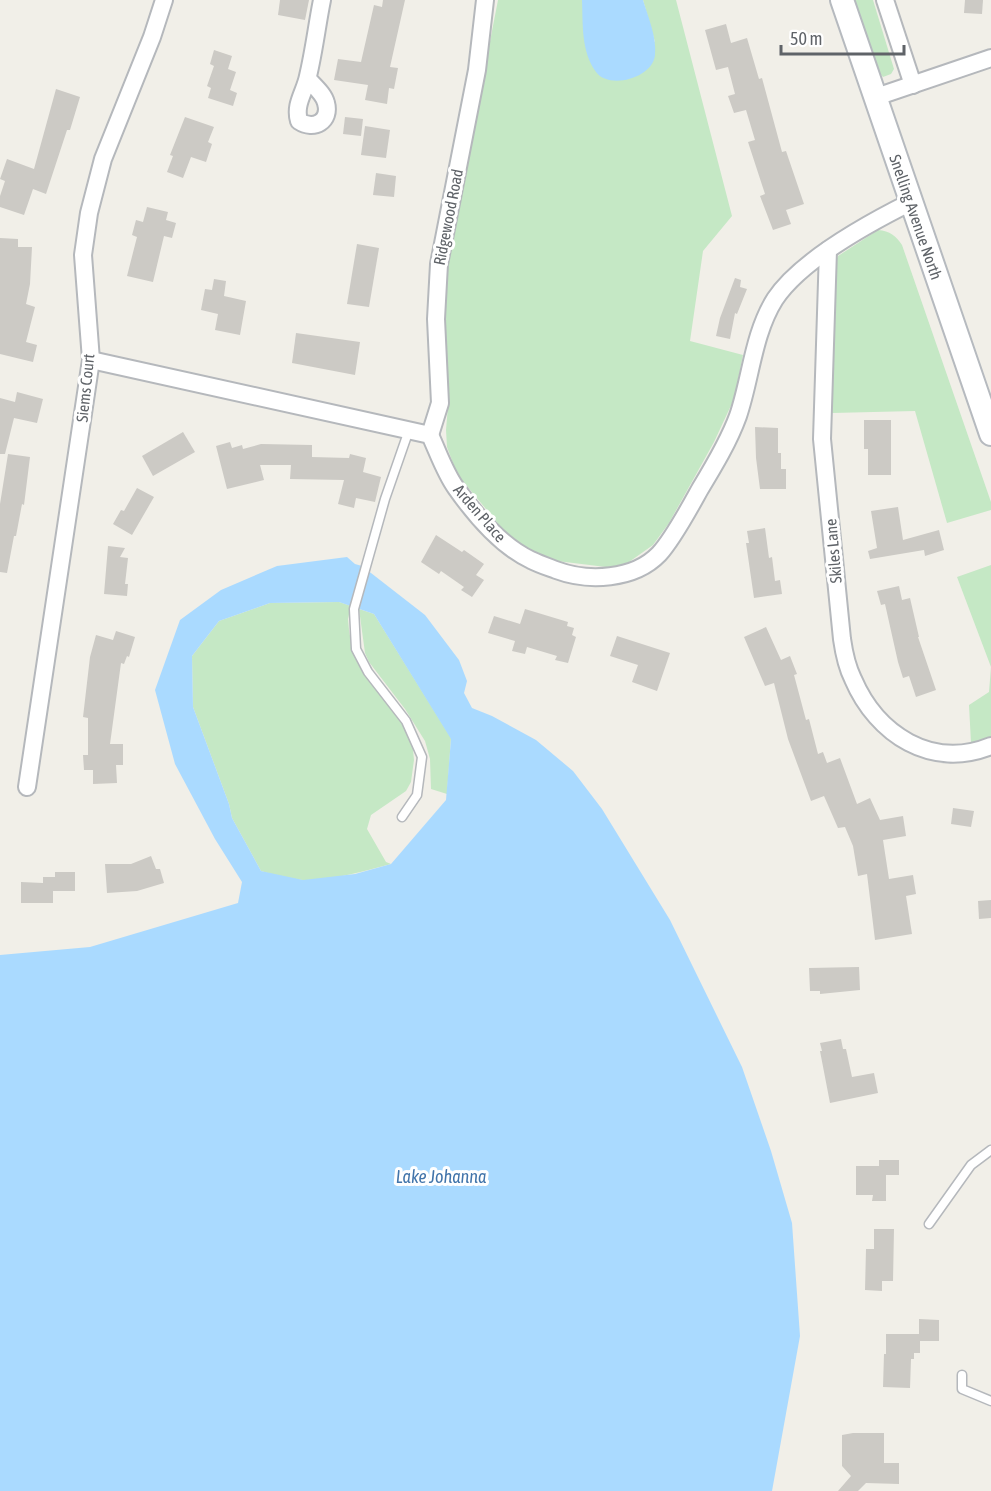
<svg xmlns="http://www.w3.org/2000/svg" width="991" height="1491" viewBox="0 0 991 1491" font-family="'Asap Condensed',sans-serif">
	<style>
		.green { fill: #c5e8c5 }
		.water { fill: #aadaff; fill-rule: evenodd }
		.building { fill: #cccac5 }
		.lines { fill: none; stroke-linecap: round; stroke-linejoin: round }
		.lane-casing { stroke: #b5b8bc; stroke-width: 11 }
		.street-casing { stroke: #b5b8bc; stroke-width: 20 }
		.secondary-casing { stroke: #b6babf; stroke-width: 26 }
		.lane { stroke: #fff; stroke-width: 8 }
		.street { stroke: #fff; stroke-width: 16 }
		.secondary { stroke: #fff; stroke-width: 22 }
		.labels { text-anchor: middle; dominant-baseline: central; stroke-width: 6; stroke-linejoin: round; paint-order: stroke }
		.street-label { font-size: 16px; fill: #5f6368; stroke: #fff }
		.water-label { font-size: 18px; font-style: italic; fill: #4174aa; stroke: #fff }
	</style>
	<rect width="100%" height="100%" fill="#f1efe8"/>
	<g class="green">
		<polygon points="498,0 582,0 655,42 643,0 676,0 732,216 703,251 690,341 743,355 734,399 714,442 669,523 653,545 629,562 614,568 557,561 526,550 505,532 457,474 447,447 446,430 449,394 445,339 445,284 449,253"/>
		<polygon points="855,0 873,0 894,69 891,74 883,77 879,73"/>
		<path d="M878,230C890,231 896,236 902,245L991,502V510L947,523L915,411L832,413L835,264L838,256Z"/>
		<polygon points="991,565 991,737 971,743 969,705 989,692 991,667 957,577"/>
		<path d="M339,602L351,606L348,619L349,630L352,648L362,669L399,717L412,739L414,760L411,782L406,791L371,815L367,829L386,862L391,864C365,871 330,881 303,880C289,879 274,875 261,871L232,818L229,804L193,707L192,656L219,621L270,603Z"/>
		<polygon points="359,609 374,614 451,738 447,794 431,789 430,759 425,741 405,709 369,662 365,653"/>
	</g>
	<g class="water">
		<path d="M582,0H643C648,17 657,37 655,55C653,78 609,90 596,72C581,51 583,25 582,0Z"/>
		<path d="M347,557L355,564L362,566L425,615L459,660L467,681L464,693L472,708L492,716L536,740L573,771L602,809L670,920L742,1067L771,1151L792,1223L800,1336L772,1491H0V955L90,947L238,903L242,882L215,839L175,764L155,690L180,620L221,590L277,566ZM339,602L374,614L451,739L446,800L391,864L355,874L303,880L261,871L232,818L229,804L193,707L192,656L219,621L270,603Z"/>
	</g>
	<g class="building">
		<polygon points="280,0 309,0 305,20 278,15"/>
		<polygon points="383,0 405,0 390,67 398,68 394,89 389,88 387,104 365,100 368,85 334,80 338,59 361,62 374,5 382,7"/>
		<polygon points="965,0 983,0 982,14 964,13"/>
		<polygon points="726,24 731,43 747,38 759,79 762,78 782,152 786,151 804,204 786,210 791,224 773,230 760,196 765,194 748,142 755,140 746,110 734,113 728,96 735,94 728,67 716,70 705,30"/>
		<polygon points="214,50 232,56 228,69 236,72 230,90 237,93 233,106 208,98 211,88 207,86 214,66 210,64"/>
		<polygon points="56,89 80,97 70,130 67,130 46,194 33,189 24,215 0,207 0,196 5,181 0,179 7,159 34,169"/>
		<polygon points="185,117 214,127 208,142 212,144 206,162 191,157 183,178 167,172 173,156 170,155"/>
		<polygon points="345,117 363,119 361,136 343,134"/>
		<polygon points="365,126 390,130 386,158 361,155"/>
		<polygon points="376,173 396,176 394,197 373,195"/>
		<polygon points="147,207 168,212 166,220 176,223 172,238 164,236 153,282 127,276 137,237 132,235 136,220 143,222"/>
		<polygon points="0,238 18,239 18,247 32,247 30,284 26,304 35,307 26,342 37,345 33,362 0,354"/>
		<polygon points="357,244 379,248 369,307 347,304"/>
		<polygon points="735,278 741,280 740,287 747,289 737,314 735,313 730,339 716,336 720,318"/>
		<polygon points="214,279 226,281 224,296 246,301 240,335 215,330 218,314 201,310 205,289 212,290"/>
		<polygon points="296,333 360,342 355,375 292,363"/>
		<polygon points="17,392 43,399 37,423 14,418 5,454 0,454 0,398 15,402"/>
		<polygon points="864,420 891,420 891,475 868,475 868,449 864,449"/>
		<polygon points="755,427 778,428 778,453 781,453 781,469 786,469 786,489 760,489 756,458"/>
		<polygon points="183,432 195,452 153,476 142,456"/>
		<polygon points="230,442 232,448 242,445 243,449 261,444 312,445 312,457 349,458 350,454 366,458 363,472 381,477 375,502 356,498 354,508 338,504 344,480 290,479 291,465 260,465 264,480 227,489 216,446"/>
		<polygon points="8,454 30,457 24,505 22,504 16,536 14,536 7,573 0,572 0,504"/>
		<polygon points="137,488 154,497 132,535 113,524 121,510 124,511"/>
		<polygon points="898,507 903,540 939,530 944,550 925,556 924,550 870,559 868,551 877,548 871,511"/>
		<polygon points="765,528 769,558 772,557 775,581 780,580 782,594 754,598 746,543 749,543 747,531"/>
		<polygon points="436,535 462,552 464,550 484,564 476,575 484,580 472,597 461,590 464,587 441,571 439,574 421,562"/>
		<polygon points="108,546 125,548 120,557 128,558 125,584 128,584 127,596 104,594"/>
		<polygon points="899,586 902,600 910,598 919,637 918,637 936,690 916,697 909,676 903,678 898,662 885,604 881,605 877,591"/>
		<polygon points="525,609 568,622 567,626 574,628 572,635 576,637 568,663 555,660 557,656 527,647 525,654 512,651 515,641 488,633 494,616 520,624"/>
		<polygon points="766,627 781,660 790,656 797,674 794,675 806,720 809,719 818,754 823,752 827,763 840,758 857,804 870,798 880,820 903,816 906,836 883,840 889,879 913,875 916,894 906,896 912,934 875,940 867,874 858,876 853,846 845,827 838,828 824,796 811,801 788,739 774,683 765,686 744,637"/>
		<polygon points="116,631 135,637 129,657 127,656 124,664 121,663 110,744 123,744 123,765 116,765 117,783 93,784 93,770 84,770 83,755 88,755 88,718 83,717 90,657 96,635 113,640"/>
		<polygon points="617,636 670,653 657,691 632,682 638,665 610,656"/>
		<polygon points="953,808 974,811 971,827 951,824"/>
		<polygon points="151,856 156,869 160,869 164,883 137,891 107,893 105,864 131,864"/>
		<polygon points="55,872 75,872 75,891 53,891 53,903 21,903 21,882 43,883 43,877 55,877"/>
		<polygon points="991,900 991,918 979,919 978,901"/>
		<polygon points="859,967 860,990 820,994 820,991 810,991 809,968"/>
		<polygon points="841,1039 843,1049 846,1049 852,1077 874,1073 878,1093 830,1103 820,1051 822,1051 820,1043"/>
		<polygon points="879,1160 899,1160 899,1175 886,1175 886,1201 872,1201 873,1195 856,1195 856,1166 879,1166"/>
		<polygon points="874,1229 894,1229 893,1281 882,1281 882,1291 865,1290 866,1249 874,1249"/>
		<polygon points="919,1319 939,1320 939,1341 920,1341 920,1353 914,1353 914,1359 911,1359 910,1388 883,1387 884,1354 886,1354 886,1334 919,1334"/>
		<polygon points="853,1433 884,1433 884,1463 899,1463 899,1484 866,1483 858,1491 838,1491 851,1476 842,1466 842,1435"/>
	</g>
	<g class="lines">
		<defs>
			<g id="lane">
				<polyline points="402,817 417,795 422,757 406,721 368,672 356,649 354,609 385,499 409,430"/>
				<polyline points="929,1224 971,1165 991,1150"/>
				<polyline points="962,1375 962,1389 991,1401"/>
			</g>
			<g id="street">
				<polyline points="885,0 913,85"/>
				<path d="M308,79C314,86 324,94 326,103C331,121 314,131 299,121C294,104 305,92 308,76C314,51 317,25 322,0"/>
				<polyline points="876,97 991,58"/>
				<path d="M828,250L822,439L842,639C844,653 847,667 853,679C877,735 932,770 991,746"/>
				<path d="M91,360L430,435C438,452 445,473 456,488C475,515 501,546 531,560C539,564 548,567 556,570C588,582 634,580 659,554C673,539 690,507 700,489C714,466 729,441 738,416C751,378 753,334 775,299C801,260 869,223 911,202"/>
				<polyline points="430,435 440,403 436,319 439,264 477,70 485,0"/>
				<polyline points="27,787 91,360 83,255 89,213 103,159 152,37 164,0"/>
			</g>
			<polyline id="secondary" points="842,0 991,434"/>
		</defs>
		<use href="#lane" class="lane-casing"/>
		<use href="#street" class="street-casing"/>
		<use href="#secondary" class="secondary-casing"/>
		<use href="#lane" class="lane"/>
		<use href="#street" class="street"/>
		<use href="#secondary" class="secondary"/>
	</g>
	<g class="labels">
		<g class="street-label">
			<text transform="translate(448 217) rotate(-79)">Ridgewood Road</text>
			<text transform="translate(916 217) rotate(71)">Snelling Avenue North</text>
			<text transform="translate(85 388) rotate(-84)">Siems Court</text>
			<text transform="translate(480 513) rotate(49)">Arden Place</text>
			<text transform="translate(833 551) rotate(-95)">Skiles Lane</text>
		</g>
		<g class="water-label">
			<text x="441" y="1176">Lake Johanna</text>
		</g>
	</g>
	<path d="M781 45v9h123v-9" fill="none" stroke="#5f6368" stroke-width="3"/>
	<text x="790" y="45" font-size="18" fill="#5f6368" stroke="#ffffff" stroke-width="4.5" paint-order="stroke">50 m</text>
</svg>
